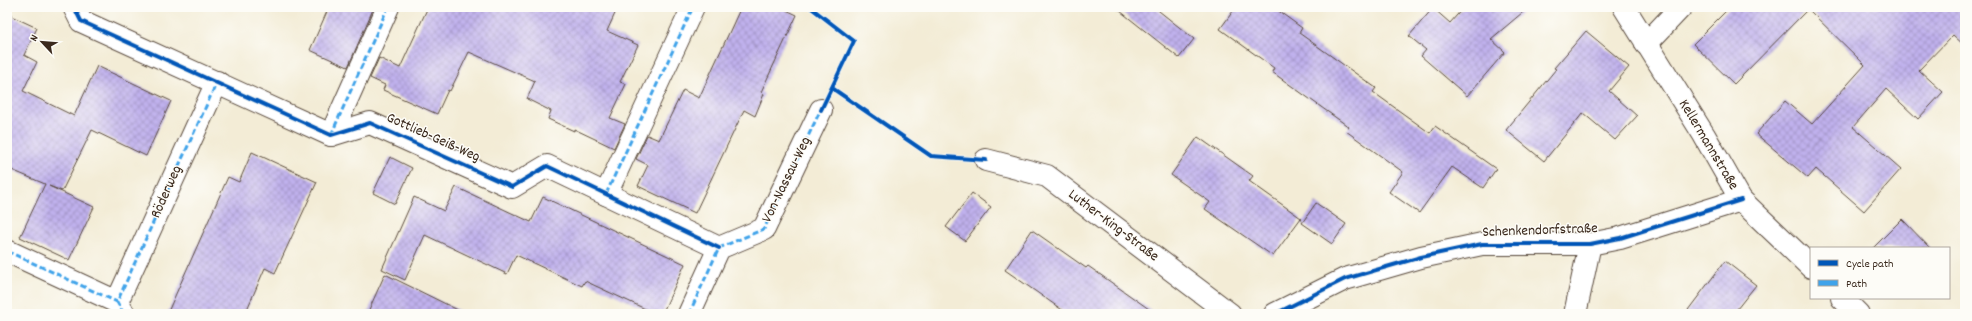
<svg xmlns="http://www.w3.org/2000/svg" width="1972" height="321" viewBox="0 0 1972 321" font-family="Dekko,sans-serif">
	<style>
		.building { fill: url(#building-cross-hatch) }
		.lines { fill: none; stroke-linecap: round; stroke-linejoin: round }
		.street-casing { stroke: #57473a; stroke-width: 24 }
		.street { stroke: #fff; stroke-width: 22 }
		.quiet { stroke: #3fa3ea; stroke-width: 3; stroke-dasharray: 6 3; stroke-linecap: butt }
		.cycleway-casing { stroke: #fdfcf7; stroke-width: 6 }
		.cycleway { stroke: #0057b8; stroke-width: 4 }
		.labels { text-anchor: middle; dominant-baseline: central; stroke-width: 3; stroke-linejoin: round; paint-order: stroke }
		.street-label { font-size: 15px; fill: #3b2a1e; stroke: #fdfcf7 }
	</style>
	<defs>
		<pattern id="building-cross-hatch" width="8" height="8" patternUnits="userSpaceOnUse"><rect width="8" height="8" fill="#c0b1ed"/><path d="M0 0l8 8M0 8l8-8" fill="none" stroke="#9d90bf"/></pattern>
	</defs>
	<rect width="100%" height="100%" fill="#fdfcf7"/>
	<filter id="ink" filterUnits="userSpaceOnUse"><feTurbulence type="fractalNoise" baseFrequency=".025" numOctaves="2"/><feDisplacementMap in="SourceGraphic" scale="8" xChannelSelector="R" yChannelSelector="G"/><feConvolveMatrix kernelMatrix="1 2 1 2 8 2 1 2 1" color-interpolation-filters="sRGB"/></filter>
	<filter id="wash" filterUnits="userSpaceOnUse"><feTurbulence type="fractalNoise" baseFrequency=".012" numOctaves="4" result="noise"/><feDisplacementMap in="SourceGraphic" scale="16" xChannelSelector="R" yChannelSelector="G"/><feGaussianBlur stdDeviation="0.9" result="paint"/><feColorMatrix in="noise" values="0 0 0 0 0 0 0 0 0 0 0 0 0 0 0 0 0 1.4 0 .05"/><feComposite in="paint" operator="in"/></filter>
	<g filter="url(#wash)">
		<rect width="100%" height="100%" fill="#f3ecd6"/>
		<g id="blocks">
			<g class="building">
				<polygon points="329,7 374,7 348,67 310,50"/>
				<polygon points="428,7 618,7 607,31 638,45 620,82 626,84 610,118 625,124 614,148 574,129 574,131 548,119 551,111 527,99 535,81 469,52 450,91 448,90 437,114 383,90 385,85 370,78 379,58 400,68"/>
				<polygon points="741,7 780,7 797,15 761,92 764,94 755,116 744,110 695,213 638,186 648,165 636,159 647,135 659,140 683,90 699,98"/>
				<polygon points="1115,7 1154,7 1194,39 1179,58"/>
				<polygon points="1236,7 1273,7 1302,28 1299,33 1376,88 1373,92 1430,133 1435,126 1496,169 1483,188 1452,167 1419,213 1389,192 1403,172 1346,131 1349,127 1272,72 1274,68 1220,29"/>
				<polygon points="1464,7 1529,7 1491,39 1505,52 1467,96 1421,56 1426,50 1409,36 1433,8 1450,23"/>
				<polygon points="1730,7 1965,7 1965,46 1953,35 1919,70 1943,92 1918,119 1886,89 1853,127 1901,169 1864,211 1816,169 1808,178 1756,134 1785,101 1812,124 1865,65 1808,9 1734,84 1693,44"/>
				<polygon points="7,14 37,28 24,55 37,62 23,91 74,116 97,66 171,101 146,156 92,130 62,191 49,186 94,207 69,260 20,237 45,184 7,168"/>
				<polygon points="1586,31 1629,67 1609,91 1637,116 1615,140 1583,113 1544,161 1506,130 1556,69 1554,68"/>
				<polygon points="1198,137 1253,176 1249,181 1301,218 1273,256 1205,209 1210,202 1171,175"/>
				<polygon points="252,152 317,182 275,273 265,268 245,314 167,314 228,177 239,182"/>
				<polygon points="390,157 412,168 395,204 373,193"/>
				<polygon points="456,187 531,222 543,197 685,264 662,314 656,314 585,281 582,286 516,255 507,274 425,235 405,280 382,269 414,197 444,211"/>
				<polygon points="972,193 991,207 965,241 946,227"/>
				<polygon points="1316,203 1346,224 1332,244 1302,223"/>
				<polygon points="1902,219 1930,248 1873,248"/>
				<polygon points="1032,230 1086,268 1088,266 1156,314 1068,314 1005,270"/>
				<polygon points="1725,261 1756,285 1733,314 1685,314"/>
				<polygon points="385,274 466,314 367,314"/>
			</g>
		</g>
	</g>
	<g filter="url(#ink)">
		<use href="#blocks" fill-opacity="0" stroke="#57473a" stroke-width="1"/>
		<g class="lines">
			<defs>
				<g id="street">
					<polyline points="74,7 81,21 331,135 370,123 512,187 547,166 719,248"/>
					<polyline points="1624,7 1704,135 1741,200 1811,267"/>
					<polyline points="1646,44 1681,7"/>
					<polyline points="331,135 388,7"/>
					<polyline points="986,160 1047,176 1230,314"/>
					<polyline points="606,194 693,7"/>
					<polyline points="7,251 117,302"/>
					<polyline points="1842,298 1858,314"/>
					<polyline points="124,314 117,302 217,82"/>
					<polyline points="689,314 719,248 764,229 821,110"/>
					<polyline points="1275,314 1345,279 1421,257 1482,244 1590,244 1620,238 1741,200"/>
					<polyline points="1575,314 1590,244"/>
				</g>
			</defs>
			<use href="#street" class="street-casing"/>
			<use href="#street" class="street"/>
			<g class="quiet">
				<polyline points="331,135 388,7"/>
				<polyline points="606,194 693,7"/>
				<polyline points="7,251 117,302"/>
				<polyline points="124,314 117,302 217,82"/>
				<polyline points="689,314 719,248 764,229 822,107"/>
			</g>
			<defs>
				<g id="cycleway">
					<polyline points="74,7 81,21 331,135 370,123 512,187 547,166 719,248"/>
					<polyline points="810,7 854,41 821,110"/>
					<polyline points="832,88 931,156 986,160"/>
					<polyline points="1275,314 1345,279 1421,257 1482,244 1590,244 1620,238 1741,200"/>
				</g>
			</defs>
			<use href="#cycleway" class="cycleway-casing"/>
			<use href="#cycleway" class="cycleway"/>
		</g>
	</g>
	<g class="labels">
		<g class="street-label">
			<text transform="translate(433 138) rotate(24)">Gottlieb-Geiß-Weg</text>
			<text transform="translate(1708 145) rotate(59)">Kellermannstraße</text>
			<text transform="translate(787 180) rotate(-64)">Von-Nassau-Weg</text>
			<text transform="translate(167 192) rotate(-66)">Röderweg</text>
			<text transform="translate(1113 226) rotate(37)">Luther-King-Straße</text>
			<text transform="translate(1540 231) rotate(-2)">Schenkendorfstraße</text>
		</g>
	</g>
	<rect width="1972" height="321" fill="none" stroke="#fdfcf7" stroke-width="24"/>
	<rect x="1810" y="247" width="140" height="52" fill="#fdfcf7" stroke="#afa8a0"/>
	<rect x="1818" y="260" width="20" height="6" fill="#0057b8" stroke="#afa8a0"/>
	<text x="1846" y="267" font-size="12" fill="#3b2a1e">Cycle path</text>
	<rect x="1818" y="280" width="20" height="6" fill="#3fa3ea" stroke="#afa8a0"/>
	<text x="1846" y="287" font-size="12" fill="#3b2a1e">Path</text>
	<g transform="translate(42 42) rotate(296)" stroke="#fdfcf7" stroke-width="3" paint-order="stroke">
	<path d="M0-3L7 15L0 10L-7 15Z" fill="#3b2a1e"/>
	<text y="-6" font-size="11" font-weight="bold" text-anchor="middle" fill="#3b2a1e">N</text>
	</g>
</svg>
